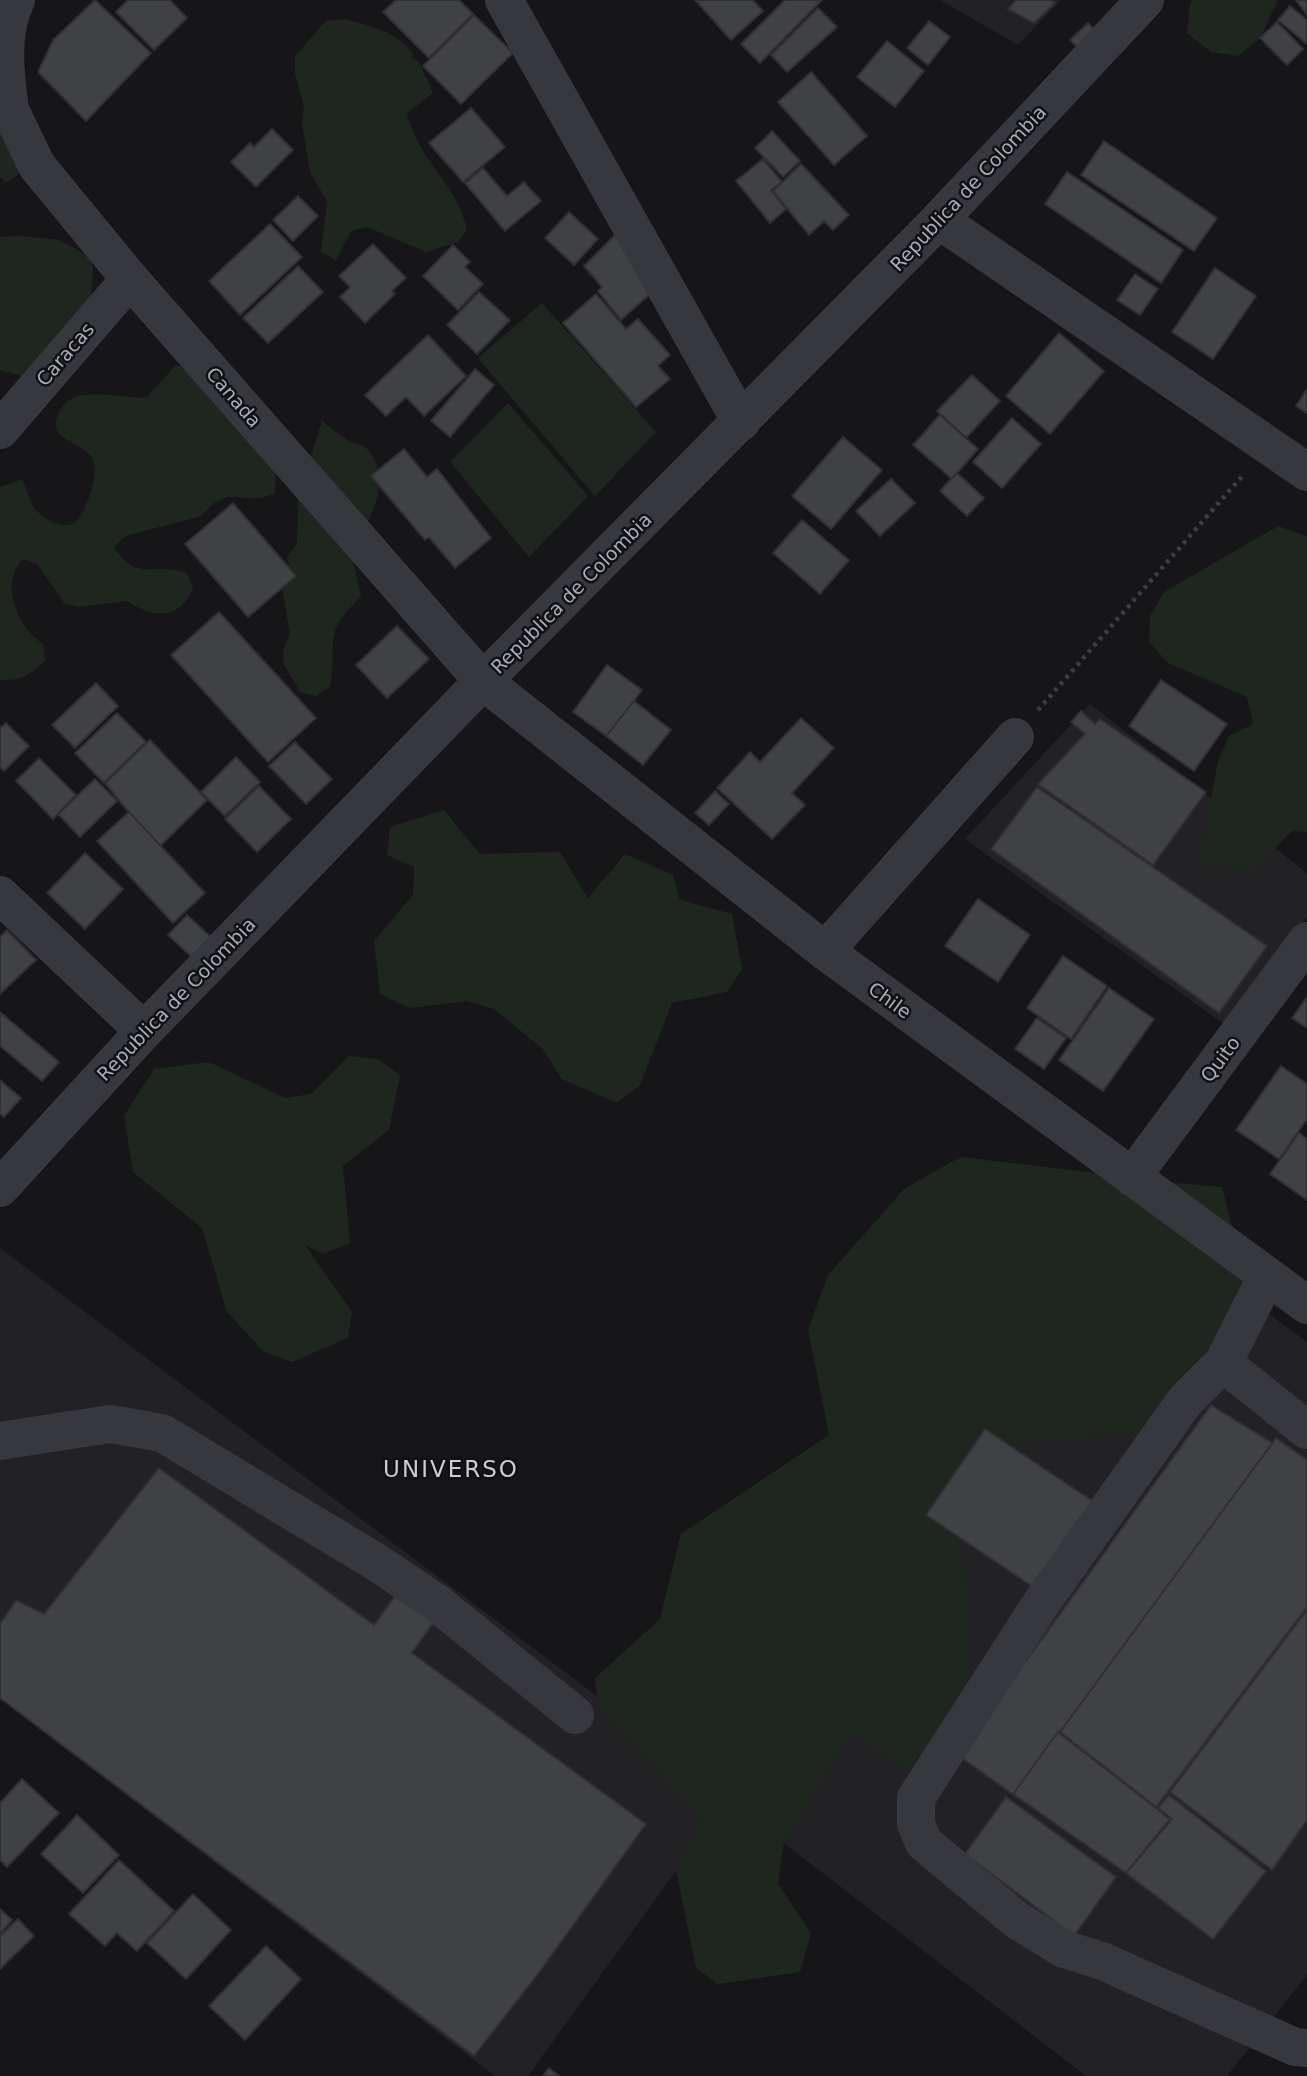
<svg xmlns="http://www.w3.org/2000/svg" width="1307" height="2076" viewBox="0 0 1307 2076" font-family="'DejaVu Sans',sans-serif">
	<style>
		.built { fill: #222225 }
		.green { fill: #1e261f }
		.building { fill: #404145; stroke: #303034; stroke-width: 2 }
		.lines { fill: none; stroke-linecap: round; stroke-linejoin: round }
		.path { stroke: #3d3f44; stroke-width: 4.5; stroke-dasharray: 3.5 5; stroke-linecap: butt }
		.minor { stroke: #37383d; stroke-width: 38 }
		.labels { text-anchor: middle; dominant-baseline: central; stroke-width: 5; stroke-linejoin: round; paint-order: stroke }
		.street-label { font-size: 19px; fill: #a8adb8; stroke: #111113 }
		.quarter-label { font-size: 23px; letter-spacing: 2px; fill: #c9ccd4; stroke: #111113 }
	</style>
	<rect width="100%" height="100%" fill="#161618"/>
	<g class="built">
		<polygon points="940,0 1061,0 1018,45"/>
		<polygon points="1090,704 1307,873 1307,917 1228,1027 965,839"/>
		<polygon points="1135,1215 1307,1342 1307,1975 1227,2076 1086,2076 728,1800"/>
		<polygon points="0,1248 730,1796 528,2076 495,2076 0,1699"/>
	</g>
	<g class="green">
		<polygon points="1193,0 1278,0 1260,38 1238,56 1211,52 1187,33 1190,4"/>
		<path d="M344,19C370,26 398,31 414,55L411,57L419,62L433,93L407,113C418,161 458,184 467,230L458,242L426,252L367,227L351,231L336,260L321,252L327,201L310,173L302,123L304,107L295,73V56L326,21Z"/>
		<polygon points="0,108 19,174 6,183 0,177"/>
		<polygon points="21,236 59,240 90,257 93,267 91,300 23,376 0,370 0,237"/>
		<polygon points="542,303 656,432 595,496 478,358"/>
		<path d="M190,365L276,462L275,494L260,498L227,497L213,504L201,516L126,536L114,547C135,582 154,562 187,573L193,588C180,620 153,619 127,601L80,607L65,604L37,564L23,559C0,582 15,624 43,644L45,660C32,675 20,681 0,680V487L22,479C26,487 28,496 32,504C40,519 68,535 79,518C88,503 104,467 88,453C72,439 41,437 63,406C78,385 125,399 146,398L175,366Z"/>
		<polygon points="508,403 588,496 529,557 450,462"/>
		<path d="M322,421C330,427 339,435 348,440C355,444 363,444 368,450C395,482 368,522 351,551L361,597C320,635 339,640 330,687L315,696L300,692L284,665L283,649L290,635L282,586L290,572L287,557L297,543L298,498Z"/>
		<polygon points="1278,526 1307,536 1307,832 1292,831 1254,870 1199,864 1218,761 1229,736 1253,724 1247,697 1168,663 1149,642 1150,616 1164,592"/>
		<polygon points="444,810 480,854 560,852 588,898 625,854 673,875 680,900 732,914 742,969 727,992 672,1003 640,1085 617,1103 562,1079 543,1049 494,1009 467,1001 409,1008 380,994 374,941 413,895 414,867 387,855 390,827"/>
		<polygon points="349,1056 378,1059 400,1075 389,1130 343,1166 350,1243 323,1254 305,1245 352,1312 348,1338 292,1362 264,1352 227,1312 202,1228 133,1172 124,1116 154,1069 209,1062 285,1098 311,1094"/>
		<polygon points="960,1157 1132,1177 1156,1166 1164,1182 1222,1187 1235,1239 1244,1297 1169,1431 1002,1444 959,1475 974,1748 938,1788 851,1734 784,1842 778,1884 811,1933 800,1972 717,1984 696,1968 676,1870 702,1820 598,1705 595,1678 660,1619 681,1534 829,1435 808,1330 828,1275 904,1189"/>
	</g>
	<g class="building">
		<polygon points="95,0 151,53 86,121 38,72 53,40"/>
		<polygon points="128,0 170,0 187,18 154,50 116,12"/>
		<polygon points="396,0 459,0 473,14 429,58 383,12"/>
		<polygon points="695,0 753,0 763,11 731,40"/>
		<polygon points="785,0 822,0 760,63 741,44"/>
		<polygon points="1016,0 1050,0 1055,3 1034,23 1008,9"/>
		<polygon points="1296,0 1307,0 1307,15"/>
		<polygon points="1290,6 1307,20 1307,44 1278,20"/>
		<polygon points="818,8 837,27 787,72 771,55"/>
		<polygon points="474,15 513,53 461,104 423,66"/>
		<polygon points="929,21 950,37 928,65 907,48"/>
		<polygon points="1277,22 1303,49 1287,65 1260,38"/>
		<polygon points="1088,23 1103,38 1085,54 1070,40"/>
		<polygon points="887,41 924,71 895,107 857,77"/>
		<polygon points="811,72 867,136 834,165 778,102"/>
		<polygon points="471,108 505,147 463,182 429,143"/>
		<polygon points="272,129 293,150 256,187 231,162 250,143 254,147"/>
		<polygon points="772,131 800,161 783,177 755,148"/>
		<polygon points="1104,141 1217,218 1194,251 1081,175"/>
		<polygon points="763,159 782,182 771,190 786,209 770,223 736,181"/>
		<polygon points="801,164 849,215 833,230 824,221 809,235 773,191"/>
		<polygon points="483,168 507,196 524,182 541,201 505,231 465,183"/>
		<polygon points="1067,172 1183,250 1161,283 1045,204"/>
		<polygon points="298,196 318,216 293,241 273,220"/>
		<polygon points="569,212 598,239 574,265 545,238"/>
		<polygon points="270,224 302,257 240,315 209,281"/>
		<polygon points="617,233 651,293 621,320 598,291 602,287 584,266"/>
		<polygon points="373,244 406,278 392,291 395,294 365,323 340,297 350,287 339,276"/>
		<polygon points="453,245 470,262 465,267 483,284 458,310 423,276"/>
		<polygon points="298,266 323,292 268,343 243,318"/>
		<polygon points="1215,268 1256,296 1213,359 1172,332"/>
		<polygon points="1135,274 1158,289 1140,315 1117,300"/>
		<polygon points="479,292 510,320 477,354 447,325"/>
		<polygon points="596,294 626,329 638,319 670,355 658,366 670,379 636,407 563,323"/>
		<polygon points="1059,333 1104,371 1050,434 1006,396"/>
		<polygon points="428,335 466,376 424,416 406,397 386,416 365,395"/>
		<polygon points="475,369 494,385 450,437 431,421"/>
		<polygon points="972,375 1000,401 966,438 937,411"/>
		<polygon points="1307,389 1307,413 1296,406"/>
		<polygon points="940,415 978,449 952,479 913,445"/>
		<polygon points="1012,418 1041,444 1002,488 973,462"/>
		<polygon points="843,437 882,470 831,529 792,496"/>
		<polygon points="404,449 427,477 437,469 491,538 455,568 429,537 425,540 371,476"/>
		<polygon points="957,473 984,498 967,516 940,491"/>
		<polygon points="891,479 915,503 880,536 856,511"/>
		<polygon points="233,503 296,576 248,617 185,544"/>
		<polygon points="802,520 849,560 820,594 773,553"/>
		<polygon points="219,612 316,718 268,762 171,655"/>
		<polygon points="397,626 429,659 387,698 356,665"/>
		<polygon points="607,665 642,690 608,737 573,712"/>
		<polygon points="1161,680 1227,724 1194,771 1129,726"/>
		<polygon points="96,683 118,706 75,748 52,725"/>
		<polygon points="634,701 671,730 643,765 606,736"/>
		<polygon points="1081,711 1095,724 1100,719 1206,792 1153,865 1038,784 1085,734 1071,722"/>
		<polygon points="117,713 146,742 104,783 75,753"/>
		<polygon points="801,718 834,748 792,793 805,805 772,839 717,788 750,752 760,762"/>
		<polygon points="6,723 29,746 4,771 0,767 0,728"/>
		<polygon points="150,740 207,800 158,848 105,783"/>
		<polygon points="295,742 332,779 306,804 269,766"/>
		<polygon points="236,757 260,782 225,816 201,792"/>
		<polygon points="39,758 76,795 53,819 16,781"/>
		<polygon points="95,779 117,801 80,837 58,814"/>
		<polygon points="259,786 291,819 257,852 225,819"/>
		<polygon points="1037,787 1267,946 1219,1013 991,849"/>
		<polygon points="715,791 729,804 709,825 695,813"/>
		<polygon points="129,812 205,893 173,923 97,841"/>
		<polygon points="85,853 123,889 85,929 47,893"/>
		<polygon points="978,899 1030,935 998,982 945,946"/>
		<polygon points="187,915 212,938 193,958 168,935"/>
		<polygon points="7,930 36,960 0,994 0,937"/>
		<polygon points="1063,956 1107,986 1071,1039 1027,1008"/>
		<polygon points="1109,988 1154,1019 1103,1091 1059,1060"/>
		<polygon points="1307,997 1307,1028 1292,1018"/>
		<polygon points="0,1012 59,1062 42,1081 0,1046"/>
		<polygon points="1037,1018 1066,1038 1044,1069 1015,1049"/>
		<polygon points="1281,1066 1307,1084 1307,1119 1279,1159 1236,1130"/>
		<polygon points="0,1080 21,1098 4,1117 0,1114"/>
		<polygon points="1299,1133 1307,1139 1307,1200 1270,1174"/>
		<polygon points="1211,1405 1276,1445 1018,1798 958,1755"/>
		<polygon points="985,1429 1097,1504 1039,1591 926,1515"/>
		<polygon points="1276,1438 1307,1460 1307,1607 1156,1807 1060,1732"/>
		<polygon points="159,1468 374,1625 398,1592 436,1619 412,1653 646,1824 538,1974 474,2056 0,1698 0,1624 16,1600 44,1614"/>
		<polygon points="1307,1610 1307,1820 1272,1870 1170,1792"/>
		<polygon points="1058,1732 1170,1819 1126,1873 1013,1794"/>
		<polygon points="22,1779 59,1813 7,1867 0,1860 0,1803"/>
		<polygon points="1169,1795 1266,1871 1213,1939 1126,1873 1172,1819 1158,1808"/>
		<polygon points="1006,1797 1116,1877 1074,1936 965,1854"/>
		<polygon points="77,1815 119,1855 83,1893 41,1854"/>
		<polygon points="119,1860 174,1911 137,1951 117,1933 105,1946 69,1914"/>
		<polygon points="193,1894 231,1930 186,1979 147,1943"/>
		<polygon points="0,1909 12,1920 0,1934"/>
		<polygon points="18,1919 34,1936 0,1969 0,1936"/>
		<polygon points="266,1946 301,1979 245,2040 209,2006"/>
		<polygon points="549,2068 559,2076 543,2076"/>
	</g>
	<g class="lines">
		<polyline class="path" points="1038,710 1244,474"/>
		<g class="minor">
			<polyline points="504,0 741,422"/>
			<polyline points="0,103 10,110 37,166 130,279 483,681 825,951 1307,1305"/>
			<path d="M10,110C5,72 0,34 16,0"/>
			<polyline points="939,220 1307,472"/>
			<polyline points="0,430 130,279"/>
			<polyline points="0,895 144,1031"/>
			<polyline points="825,951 1015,737"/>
			<polyline points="1132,1177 1307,941"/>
			<polyline points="0,1188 144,1031 483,681 939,220 1145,0"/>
			<polyline points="1267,1276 1223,1363 1185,1401 1038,1608 916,1798 916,1824 924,1843 1018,1921 1064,1949 1102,1961 1295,2047 1307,2048"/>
			<polyline points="1223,1363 1307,1430"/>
			<polyline points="0,1441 110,1424 162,1433 376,1562 437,1603 575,1715"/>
		</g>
	</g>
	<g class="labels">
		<g class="street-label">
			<text transform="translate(968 188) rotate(-47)">Republica de Colombia</text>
			<text transform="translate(65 354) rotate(-49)">Caracas</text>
			<text transform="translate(234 397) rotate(49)">Canada</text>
			<text transform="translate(571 593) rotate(-45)">Republica de Colombia</text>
			<text transform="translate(176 999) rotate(-46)">Republica de Colombia</text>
			<text transform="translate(890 1000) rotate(36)">Chile</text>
			<text transform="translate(1220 1059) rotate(-53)">Quito</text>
		</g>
		<g class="quarter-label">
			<text x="451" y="1469">UNIVERSO</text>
		</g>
	</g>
</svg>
